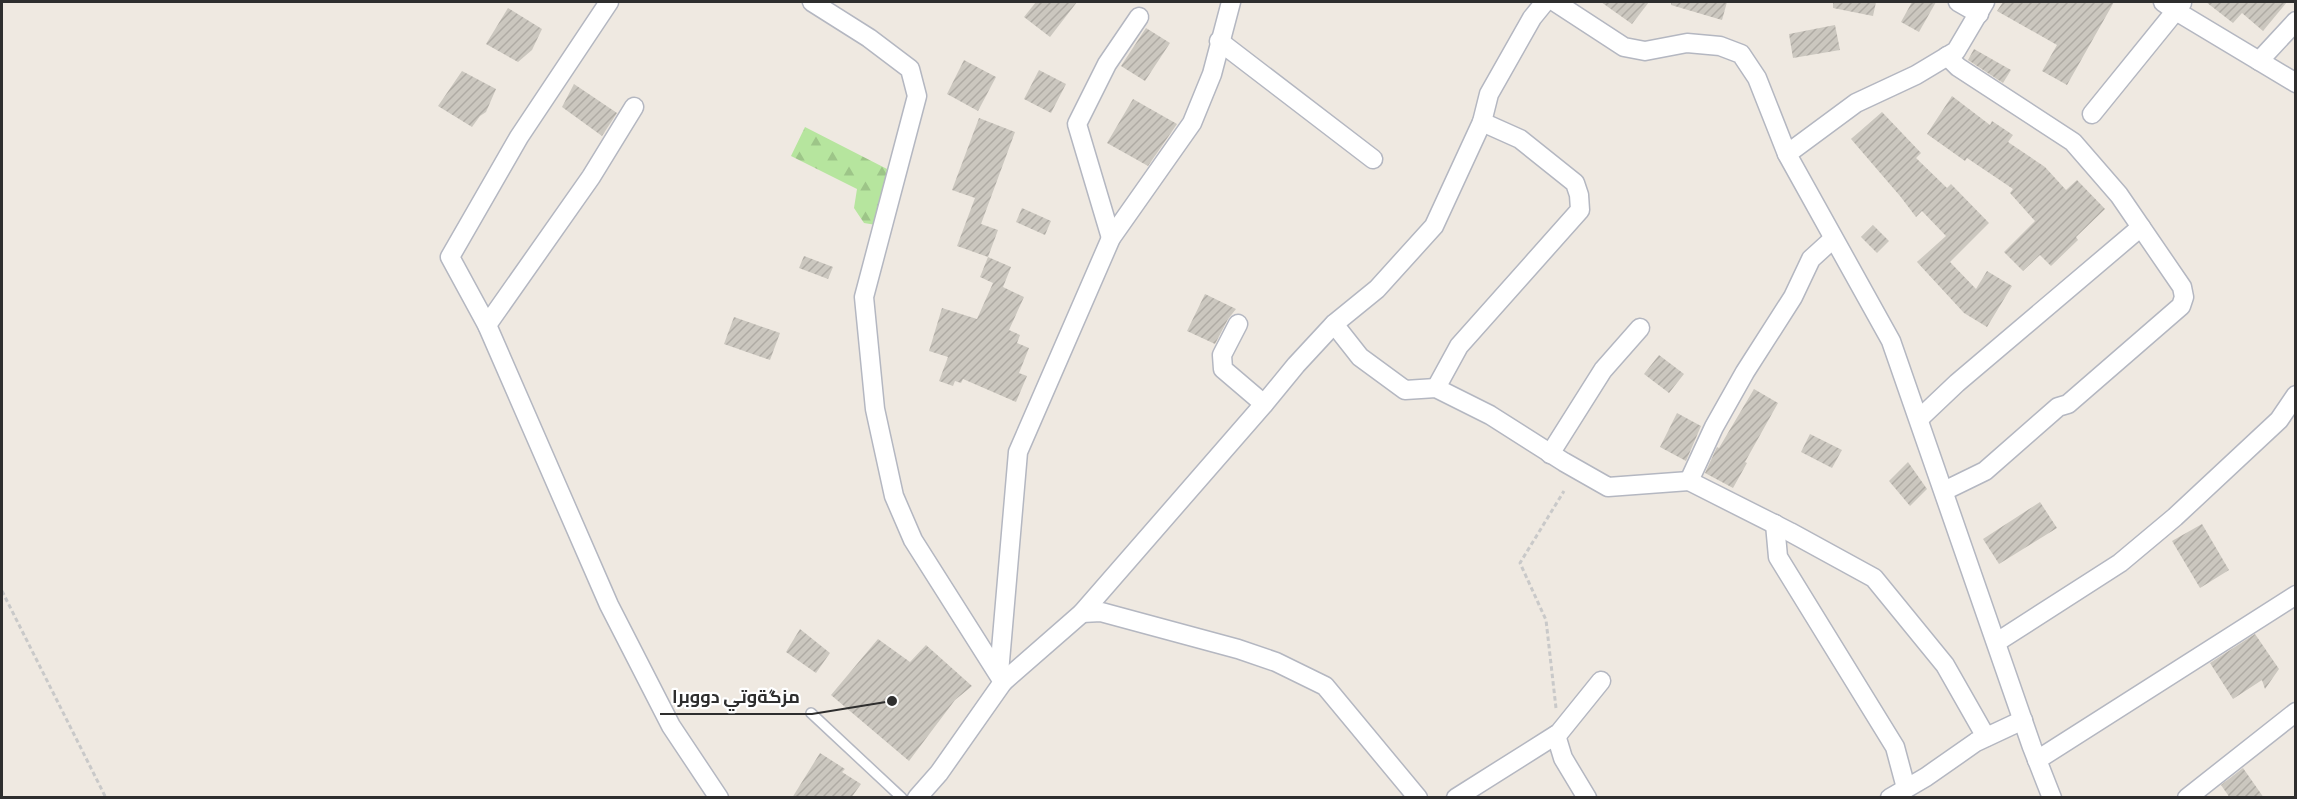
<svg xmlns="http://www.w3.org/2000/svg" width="2297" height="799" viewBox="0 0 2297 799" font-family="Barlow,Cairo,sans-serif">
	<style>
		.forest { fill: url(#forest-firs) }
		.building { fill: url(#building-hatch) }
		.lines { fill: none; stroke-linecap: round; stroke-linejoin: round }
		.service-casing { stroke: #b4b7c1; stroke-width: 12 }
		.minor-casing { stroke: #b4b7c1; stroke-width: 21 }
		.path { stroke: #c9c9c9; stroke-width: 3; stroke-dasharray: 4.5 3; stroke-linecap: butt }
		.service { stroke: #fff; stroke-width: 9 }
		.minor { stroke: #fff; stroke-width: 18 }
		.leader { fill: none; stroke: #2e2e2e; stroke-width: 2 }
		.callout-dot { fill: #2e2e2e; stroke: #fff; stroke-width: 2 }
		.callout-label { font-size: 18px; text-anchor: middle; font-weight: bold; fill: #2e2e2e; stroke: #fff; stroke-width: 4.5; stroke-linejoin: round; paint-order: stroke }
	</style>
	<defs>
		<pattern id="forest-firs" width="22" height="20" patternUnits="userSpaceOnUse" patternTransform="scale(1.5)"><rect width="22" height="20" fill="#b6e59e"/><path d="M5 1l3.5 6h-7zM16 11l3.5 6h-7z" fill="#9dc588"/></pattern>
		<pattern id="building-hatch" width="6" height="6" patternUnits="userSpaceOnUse" patternTransform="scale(1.5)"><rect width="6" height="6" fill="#cbc7bf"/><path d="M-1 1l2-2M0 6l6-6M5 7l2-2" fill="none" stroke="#afaba4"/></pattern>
	</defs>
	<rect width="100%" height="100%" fill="#efe9e1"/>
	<polygon class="forest" points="805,127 889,170 876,225 864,223 854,208 857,189 791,156"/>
	<g class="building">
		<polygon points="1036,2 1077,2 1050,37 1024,17"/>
		<polygon points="1601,2 1649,2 1632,24"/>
		<polygon points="1671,2 1727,2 1722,20 1671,5"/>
		<polygon points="1833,2 1876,2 1873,16 1833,8"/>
		<polygon points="1912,2 1936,2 1919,32 1901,22"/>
		<polygon points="2003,2 2114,2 2067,85 2042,71 2057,45 1997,11"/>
		<polygon points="2206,2 2287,2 2263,31 2242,13 2233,23"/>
		<polygon points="508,8 542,29 532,50 518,62 486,44"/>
		<polygon points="1835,25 1840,50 1793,58 1789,34"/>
		<polygon points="1146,28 1170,43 1145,81 1121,66"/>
		<polygon points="1974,49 2011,70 2003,83 1968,60"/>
		<polygon points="964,60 996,77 978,111 947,94"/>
		<polygon points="1039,70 1066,84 1051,113 1024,99"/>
		<polygon points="462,71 496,89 486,112 480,116 472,127 438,106"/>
		<polygon points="574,84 617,113 602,136 562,107"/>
		<polygon points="1952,96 1990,125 1992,121 2013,135 2008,142 2045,167 2066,190 2077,180 2105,209 2076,237 2078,240 2051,266 2040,255 2023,271 2004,252 2035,221 2010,193 2013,189 1967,158 1965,161 1927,134"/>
		<polygon points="1133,99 1177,124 1148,166 1107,143"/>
		<polygon points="1882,112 1921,153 1916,158 1947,188 1951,184 1989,223 1950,262 1976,289 1987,271 2012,286 1987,327 1964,313 1917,262 1946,236 1922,211 1916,217 1900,196 1851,139"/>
		<polygon points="979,118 1015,132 981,224 998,230 988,257 957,246 975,198 952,190"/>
		<polygon points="1022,208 1051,221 1045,235 1016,222"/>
		<polygon points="1873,225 1889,241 1877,253 1861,237"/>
		<polygon points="804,256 833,267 828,279 799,268"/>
		<polygon points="988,257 1011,267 1003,287 1024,297 1009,330 1020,335 1017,343 1029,348 1019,373 1027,376 1016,402 963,379 961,383 955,381 953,386 939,381 948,357 929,351 942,308 977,319 993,283 980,277"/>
		<polygon points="1205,294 1236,309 1228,319 1215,344 1187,331"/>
		<polygon points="734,317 780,333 770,360 724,344"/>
		<polygon points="1659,355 1684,374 1669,393 1644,374"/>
		<polygon points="1754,389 1778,403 1745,462 1747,463 1733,488 1705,473 1717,447 1719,448"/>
		<polygon points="1677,413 1701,426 1686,461 1660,447"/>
		<polygon points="1810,434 1842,450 1832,468 1801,452"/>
		<polygon points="1908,462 1927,489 1910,506 1889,481"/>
		<polygon points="2040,502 2057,528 1999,564 1983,539"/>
		<polygon points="2202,524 2229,570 2200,588 2172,541"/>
		<polygon points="800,629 830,653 816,673 786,652"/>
		<polygon points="2255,634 2279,669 2265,689 2262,680 2233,699 2210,663"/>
		<polygon points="878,639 910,662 926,645 972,686 955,700 909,761 831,695"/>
		<polygon points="820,753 845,769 842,772 861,784 851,798 792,798"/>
		<polygon points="2243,768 2264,798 2230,798 2221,785"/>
	</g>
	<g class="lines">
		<defs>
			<polyline id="service" points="811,713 902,798"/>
			<g id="minor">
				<polyline points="609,2 519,137 450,257 487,325 609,605 671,726 719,798"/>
				<polyline points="812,2 869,38 910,69 917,96 864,297 875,409 894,496 913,540 1003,682 939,773 917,798"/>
				<polyline points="1555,2 1624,47 1645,51 1687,43 1720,46 1741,54 1757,78 1787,154"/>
				<polyline points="1958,2 1979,14"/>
				<polyline points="1985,2 1956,51 1916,75 1856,103 1787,154 1891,341 2032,747 2052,798"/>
				<polyline points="2163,2 2176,11 2296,83"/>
				<polyline points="1219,41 1373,159"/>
				<polyline points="2259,61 2296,21"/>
				<polyline points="2092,114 2182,3"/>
				<polyline points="1111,238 1077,124 1107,64 1139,17"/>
				<polyline points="1833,239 1811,259 1793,297 1745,372 1714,427 1689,481 1790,532 1874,578 1945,665 1986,737"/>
				<polyline points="1238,324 1222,355 1223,369 1264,404"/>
				<polyline points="1334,324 1360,357 1405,390 1436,388 1490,415 1564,462 1608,487 1689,481"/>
				<polyline points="487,325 591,177 634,107"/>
				<polyline points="1436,388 1459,346 1580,210 1579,195 1575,183 1520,139 1482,122"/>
				<polyline points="1919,419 1957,383 2141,227"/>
				<polyline points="1550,454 1603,370 1640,328"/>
				<polyline points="1944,491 1985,471 2058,407 2068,404 2181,306 2184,297 2182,287 2119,195 2073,142 1958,67 1947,56"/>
				<polyline points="1775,524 1778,557 1895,747 1906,788"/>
				<polyline points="1082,613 1101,612 1238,649 1276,662 1325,686 1418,798"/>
				<polyline points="1997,642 2120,563 2175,517 2279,420 2296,395"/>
				<polyline points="999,673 1018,452 1111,238 1192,123 1212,74 1231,2"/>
				<polyline points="1003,682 1082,613 1264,404 1296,365 1334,324 1377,289 1434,226 1482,122 1489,94 1532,18 1545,2"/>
				<polyline points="1556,735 1563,758 1587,798"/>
				<polyline points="2037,760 2296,595"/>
				<polyline points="1456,798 1559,733 1601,681"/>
				<polyline points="1890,798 1926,777 1976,742 2023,720"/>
				<polyline points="2187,798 2296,712"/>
			</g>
		</defs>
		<use href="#service" class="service-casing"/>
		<use href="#minor" class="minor-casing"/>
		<g class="path">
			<polyline points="2,591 106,798"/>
			<polyline points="1556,708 1546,620 1520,563 1564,491"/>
		</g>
		<use href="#service" class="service"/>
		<use href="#minor" class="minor"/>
	</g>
	<path class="leader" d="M892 701L812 714H660"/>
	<circle class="callout-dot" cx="892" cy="701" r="6"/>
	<g class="callout-label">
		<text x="736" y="703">مزگةوتي دووبرا</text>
	</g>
	<rect width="2297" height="799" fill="none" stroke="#2e2e2e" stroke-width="6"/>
</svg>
